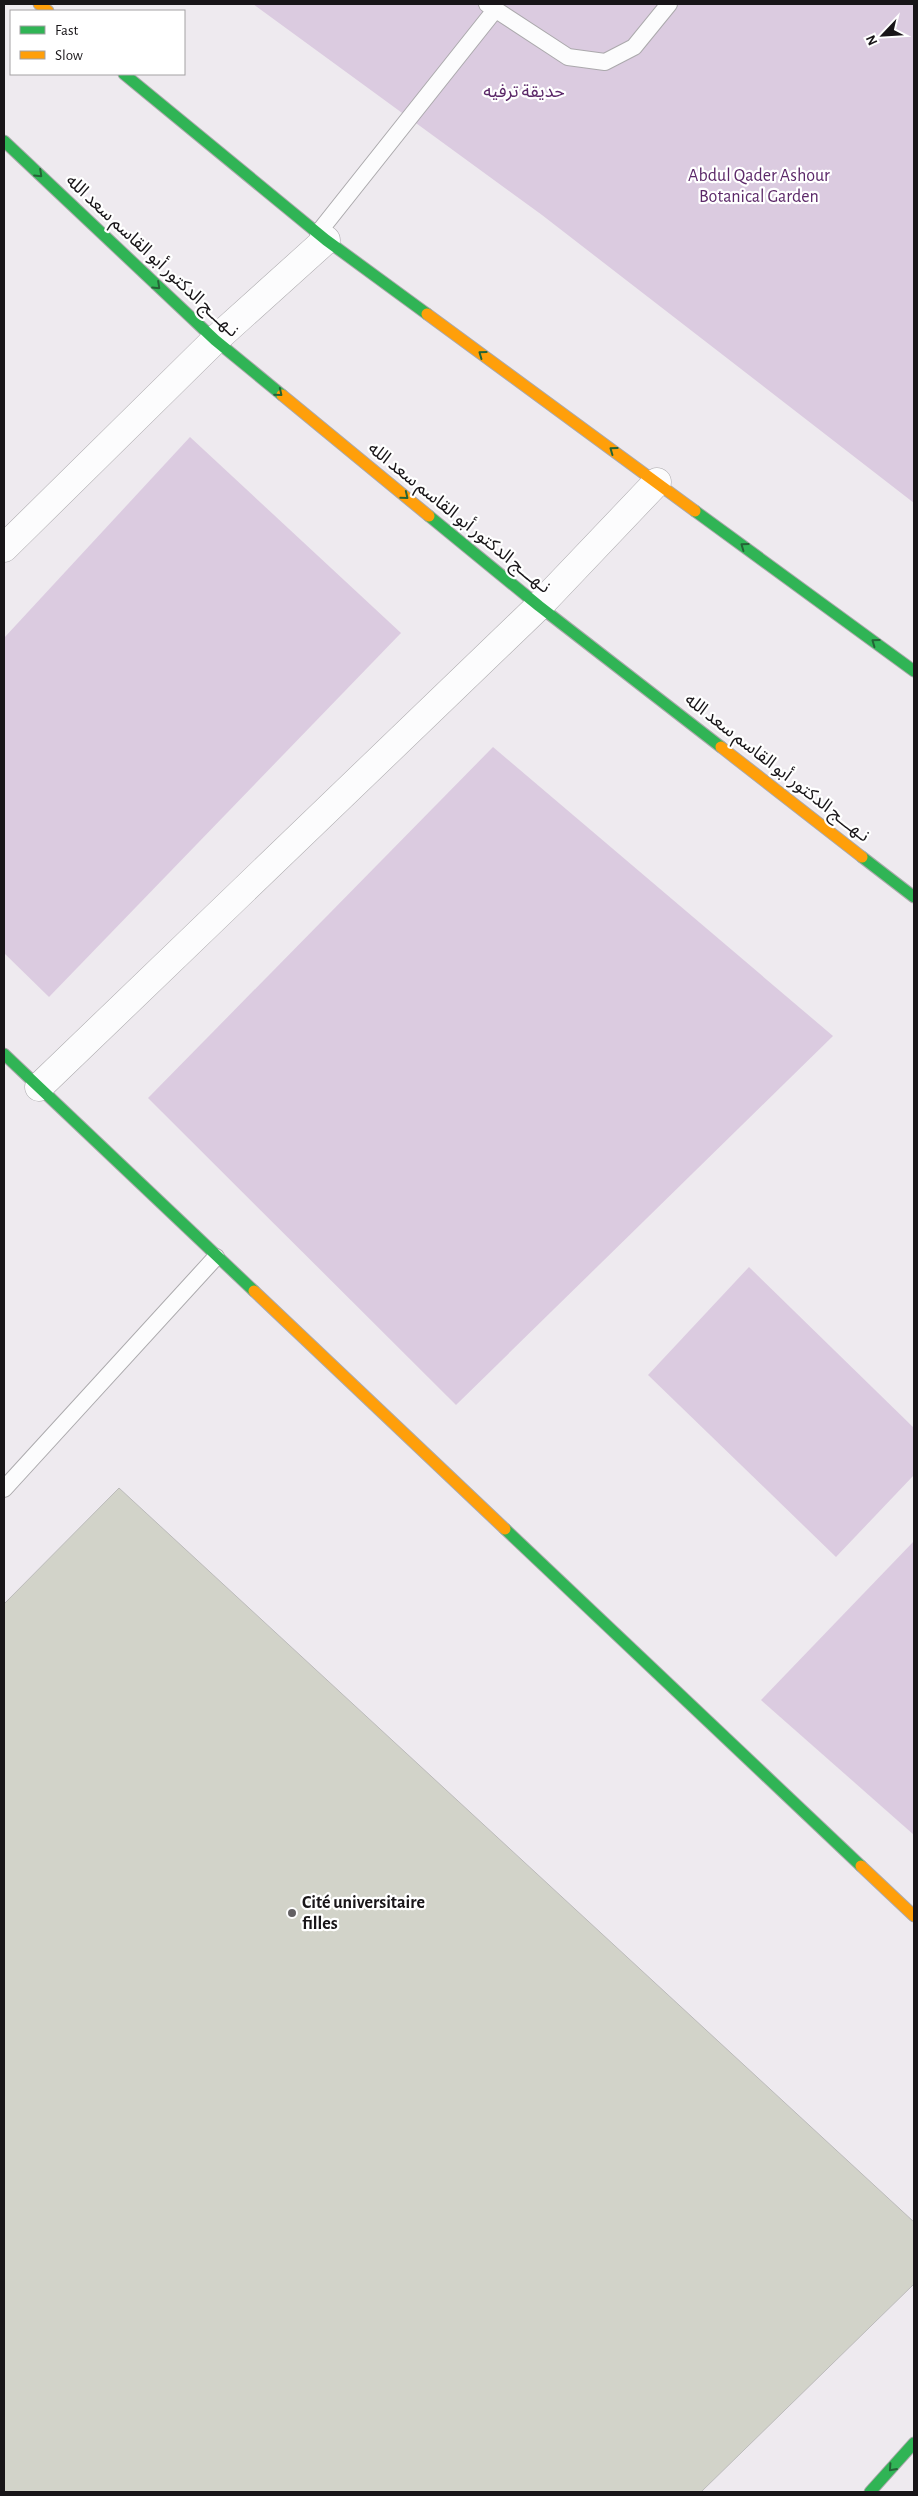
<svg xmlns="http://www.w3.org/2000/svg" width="918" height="2496" viewBox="0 0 918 2496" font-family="'Alegreya Sans','Noto Sans Arabic',sans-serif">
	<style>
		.green { fill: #dbcbe0 }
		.building { fill: #d2d3c9; stroke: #bbbaba }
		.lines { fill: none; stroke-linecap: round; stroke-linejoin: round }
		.lane-casing { stroke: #aba9ac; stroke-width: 18 }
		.street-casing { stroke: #aba9ac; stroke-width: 29 }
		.fast-casing { stroke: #aba9ac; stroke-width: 13 }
		.slow-casing { stroke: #aba9ac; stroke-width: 13 }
		.lane { stroke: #fcfcfd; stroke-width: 16 }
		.street { stroke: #fcfcfd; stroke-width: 28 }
		.fast { stroke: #30b455; stroke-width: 11 }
		.slow { stroke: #ff9f0a; stroke-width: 11 }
		.oneway { stroke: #246436 }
		.poi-dot { fill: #636063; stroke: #fff; stroke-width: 2 }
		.labels { text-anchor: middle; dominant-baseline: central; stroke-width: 4.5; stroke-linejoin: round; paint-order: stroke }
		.park-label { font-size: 18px; fill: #5c2969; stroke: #fff }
		.street-label { font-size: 18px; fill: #181518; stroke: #fff }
		.poi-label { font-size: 18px; font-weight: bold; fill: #181518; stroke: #fff; text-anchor: start }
	</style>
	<rect width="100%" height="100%" fill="#eeeaef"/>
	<g class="green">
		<polygon points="253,4 914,4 914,503 542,215"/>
		<polygon points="190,437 401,633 49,997 4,953 4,638"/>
		<polygon points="493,747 833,1036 456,1405 148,1098"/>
		<polygon points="749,1267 914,1428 914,1475 836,1557 648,1375"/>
		<polygon points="914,1541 914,1835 761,1700"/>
	</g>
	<polygon class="building" points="119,1488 914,2222 914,2284 701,2492 4,2492 4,1604"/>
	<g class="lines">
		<defs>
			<g id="lane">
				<polyline points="487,4 568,57 605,62 634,47 669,4"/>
				<polyline points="318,233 495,10"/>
				<polyline points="4,1489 216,1257"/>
			</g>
			<g id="street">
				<polyline points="4,548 215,340 326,240"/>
				<polyline points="39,1087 539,606 657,482"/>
			</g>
			<g id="fast">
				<polyline points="124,74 326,240 427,314"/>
				<polyline points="4,141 215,340 282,395"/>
				<polyline points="695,511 914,671"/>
				<polyline points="429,516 539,606 721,747"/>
				<polyline points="862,857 914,897"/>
				<polyline points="4,1054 254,1291"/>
				<polyline points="505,1529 861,1866"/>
				<polyline points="870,2492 914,2443"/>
			</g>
			<g id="slow">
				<polyline points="39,4 48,11"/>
				<polyline points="427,314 695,511"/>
				<polyline points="282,395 429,516"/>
				<polyline points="721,747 862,857"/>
				<polyline points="254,1291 505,1529"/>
				<polyline points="861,1866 914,1916"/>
			</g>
		</defs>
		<use href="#lane" class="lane-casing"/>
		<use href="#street" class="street-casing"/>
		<use href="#fast" class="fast-casing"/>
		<use href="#slow" class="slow-casing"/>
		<use href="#lane" class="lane"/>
		<use href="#street" class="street"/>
		<use href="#fast" class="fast"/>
		<use href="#slow" class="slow"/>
	</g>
	<defs><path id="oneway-chevron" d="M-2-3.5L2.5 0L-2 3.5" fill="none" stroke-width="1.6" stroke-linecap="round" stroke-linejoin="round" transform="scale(1.25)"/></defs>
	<g class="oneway">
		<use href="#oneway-chevron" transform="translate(39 174) rotate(43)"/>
		<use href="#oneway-chevron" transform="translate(157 286) rotate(43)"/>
		<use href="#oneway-chevron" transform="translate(482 354) rotate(-144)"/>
		<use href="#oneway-chevron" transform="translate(279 393) rotate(39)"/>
		<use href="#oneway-chevron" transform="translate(613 450) rotate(-144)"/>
		<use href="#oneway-chevron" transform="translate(405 496) rotate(39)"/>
		<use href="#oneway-chevron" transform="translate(744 546) rotate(-144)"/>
		<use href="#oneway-chevron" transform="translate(875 642) rotate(-144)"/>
		<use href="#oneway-chevron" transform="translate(892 2468) rotate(132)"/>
	</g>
	<circle class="poi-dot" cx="292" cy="1913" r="5"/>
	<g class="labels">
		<g class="park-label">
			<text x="524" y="92">حديقة ترفيه</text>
			<text x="759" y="176">Abdul Qader Ashour<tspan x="759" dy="21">Botanical Garden</tspan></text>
		</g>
		<g class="street-label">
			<text transform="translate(152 256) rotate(43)">نـهـــج الدكتور أبو القاسم سعد الله</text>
			<text transform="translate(459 518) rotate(39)">نـهـــج الدكتور أبو القاسم سعد الله</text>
			<text transform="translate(777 768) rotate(38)">نـهـــج الدكتور أبو القاسم سعد الله</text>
		</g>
		<g class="poi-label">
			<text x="302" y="1903">Cité universitaire<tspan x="302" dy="21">filles</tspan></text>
		</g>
	</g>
	<rect width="918" height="2496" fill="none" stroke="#181518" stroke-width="10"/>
	<rect x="10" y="10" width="175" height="65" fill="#ffffff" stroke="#a3a1a3"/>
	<rect x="20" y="26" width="25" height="8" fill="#30b455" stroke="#a3a1a3"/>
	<text x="55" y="35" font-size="15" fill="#181518">Fast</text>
	<rect x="20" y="51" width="25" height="8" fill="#ff9f0a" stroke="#a3a1a3"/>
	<text x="55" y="60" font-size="15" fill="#181518">Slow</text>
	<g transform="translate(883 35) rotate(245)" stroke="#ffffff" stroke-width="4" paint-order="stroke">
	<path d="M0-4L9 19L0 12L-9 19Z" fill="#181518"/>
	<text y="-8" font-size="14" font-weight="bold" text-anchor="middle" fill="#181518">N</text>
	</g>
</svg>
